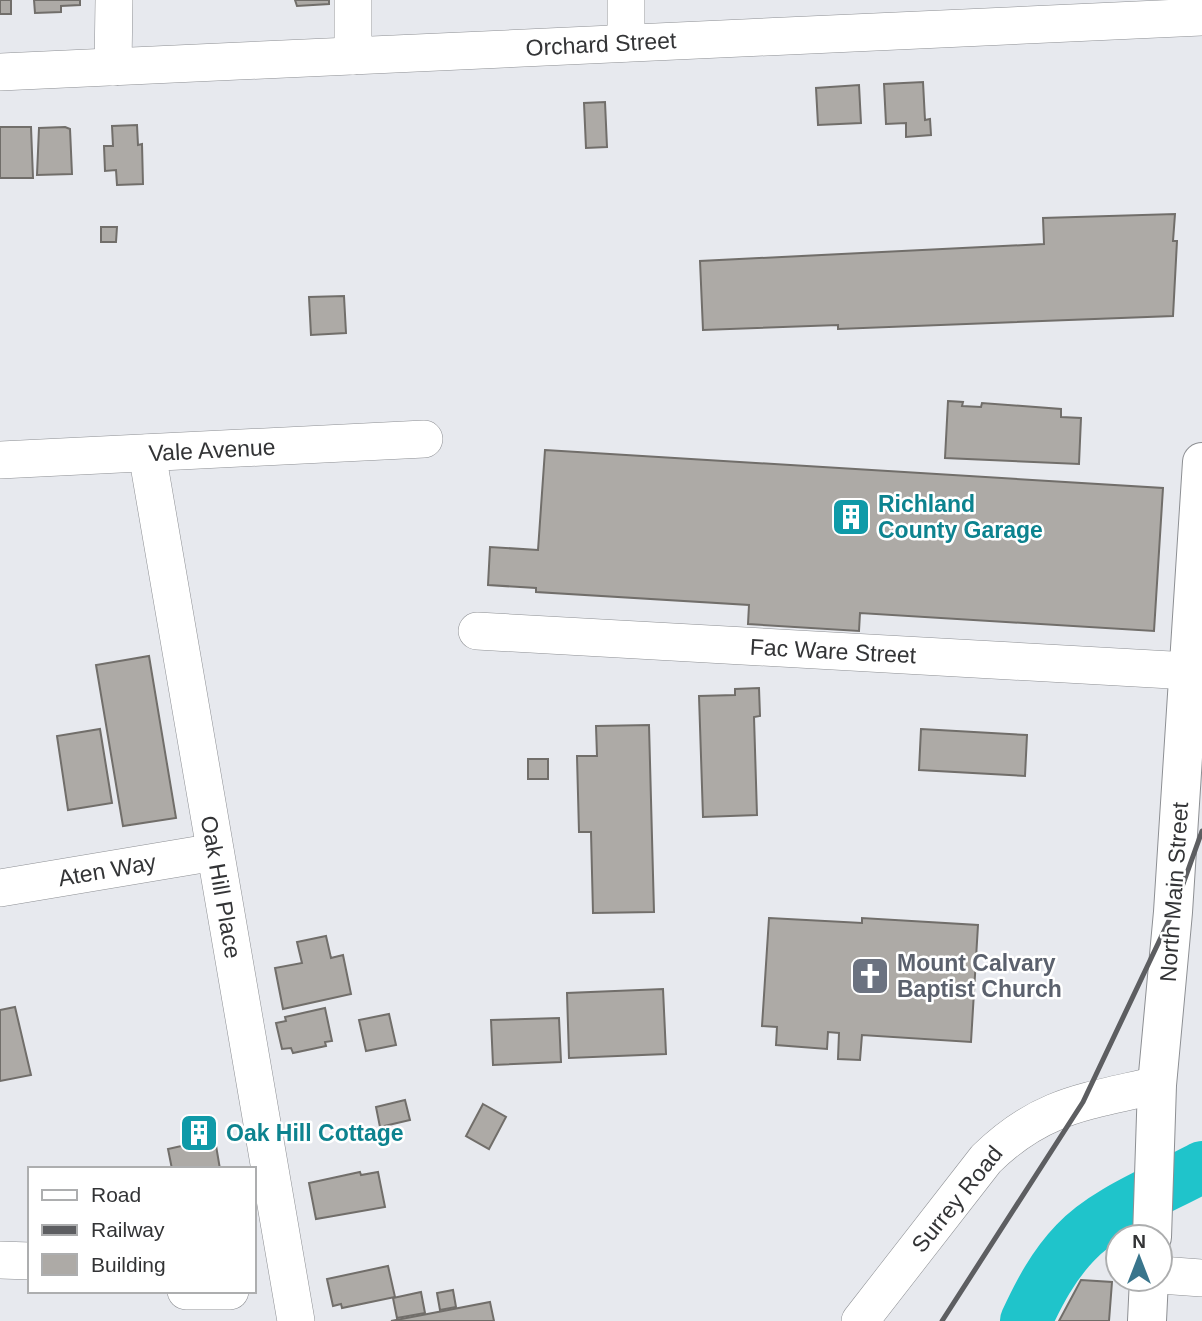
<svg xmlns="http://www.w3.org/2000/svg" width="1202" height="1321" viewBox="0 0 1202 1321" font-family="Arial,sans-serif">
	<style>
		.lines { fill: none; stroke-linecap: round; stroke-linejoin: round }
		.river { stroke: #1fc4cb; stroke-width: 52 }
		.building { fill: #adaaa6; stroke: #716e6a; stroke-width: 2 }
		.minor-casing { stroke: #8d8f93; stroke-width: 38 }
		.highway-casing { stroke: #8d8f93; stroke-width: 40 }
		.minor { stroke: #fff; stroke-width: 37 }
		.highway { stroke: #fff; stroke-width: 38 }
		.rail { stroke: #5d5e61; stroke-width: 5 }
		.labels { text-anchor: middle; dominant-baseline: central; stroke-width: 5; stroke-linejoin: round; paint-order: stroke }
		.street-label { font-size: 23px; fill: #333436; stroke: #fff }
		.culture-label { font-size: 23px; font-weight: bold; fill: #0d838f; stroke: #fff; text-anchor: start }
		.worship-label { font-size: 23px; font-weight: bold; fill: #5b616d; stroke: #fff; text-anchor: start }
	</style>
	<rect width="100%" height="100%" fill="#e7e9ee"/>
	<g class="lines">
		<path class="river" d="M1026,1321C1039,1293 1053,1266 1075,1243C1104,1211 1164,1188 1202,1167"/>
	</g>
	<g class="building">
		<rect x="0" y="0" width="11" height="14"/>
		<polygon points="34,0 80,0 80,5 61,6 61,12 35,13"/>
		<polygon points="329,0 329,4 297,6 295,0"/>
		<polygon points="923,82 925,120 930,119 931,135 906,137 906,123 886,124 884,84"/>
		<polygon points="859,85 861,123 818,125 816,88"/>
		<polygon points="605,102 607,147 586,148 584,103"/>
		<polygon points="137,125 138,145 142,144 143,184 117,185 116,170 105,171 104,146 113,146 112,126"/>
		<polygon points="0,127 31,127 33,178 0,178"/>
		<polygon points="65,127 70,129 72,174 37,175 39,128"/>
		<polygon points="1175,214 1173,241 1177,241 1173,316 838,329 838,325 703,330 700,261 1044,244 1043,218"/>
		<polygon points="101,227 117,227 116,242 101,242"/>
		<polygon points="344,296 346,333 311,335 309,297"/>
		<polygon points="948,401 963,402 962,406 981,407 982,403 1061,409 1061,417 1081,418 1079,464 945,458"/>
		<polygon points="545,450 1163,488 1154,631 860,613 859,631 748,624 749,605 536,592 536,588 488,585 490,547 538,550"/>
		<polygon points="149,656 176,818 123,826 96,665"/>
		<polygon points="759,688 760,716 754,717 757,815 703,817 699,696 735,695 735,689"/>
		<polygon points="649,725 654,912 593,913 591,832 579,832 577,756 597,756 596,726"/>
		<polygon points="100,729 112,803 68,810 57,736"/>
		<polygon points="921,729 1027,735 1025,776 919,770"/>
		<rect x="528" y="759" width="20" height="20"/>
		<polygon points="769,918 862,923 862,918 978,925 971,1042 862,1035 860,1060 838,1059 839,1033 828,1032 827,1049 776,1045 777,1027 762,1026"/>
		<polygon points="326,936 331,958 343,955 351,994 283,1009 275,968 302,963 297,942"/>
		<polygon points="663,989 666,1054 569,1058 567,993"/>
		<polygon points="15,1007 31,1075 0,1081 0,1010"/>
		<polygon points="325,1008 332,1041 325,1042 326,1046 293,1053 291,1048 282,1049 276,1023 286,1021 285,1017"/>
		<polygon points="389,1014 396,1045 366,1051 359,1020"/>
		<polygon points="559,1018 561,1062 493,1065 491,1020"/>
		<polygon points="405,1100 410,1120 380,1127 376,1107"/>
		<polygon points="483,1104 506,1117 489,1149 466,1136"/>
		<polygon points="211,1116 220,1169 172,1169 168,1149 186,1145 182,1120"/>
		<polygon points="360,1172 361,1175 378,1172 385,1207 316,1219 309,1183"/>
		<polygon points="388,1266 395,1297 342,1308 341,1304 333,1306 327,1279"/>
		<polygon points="1081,1280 1112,1282 1109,1321 1059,1321"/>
		<polygon points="453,1290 456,1307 440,1310 437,1293"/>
		<polygon points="421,1292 425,1313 397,1318 393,1298"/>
		<polygon points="490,1302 494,1321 391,1321"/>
	</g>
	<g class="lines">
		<defs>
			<g id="minor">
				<polyline points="626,43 626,0"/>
				<polyline points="353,56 353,0"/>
				<polyline points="113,67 114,0"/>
				<polyline points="0,72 1202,17"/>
				<polyline points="147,453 296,1321"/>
				<polyline points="0,460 424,439"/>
				<polyline points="477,631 1189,671"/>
				<polyline points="0,888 215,852"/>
				<polyline points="0,1260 30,1261"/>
				<polyline points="1160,1275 1202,1278"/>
				<polyline points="186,1291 230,1291"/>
				<path d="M860,1321L986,1159C1041,1105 1085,1102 1157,1085"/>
			</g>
			<g id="highway">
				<polyline points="1152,1237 1157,1085 1173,912 1202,462"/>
				<polyline points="1147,1321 1149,1279"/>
			</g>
		</defs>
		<use href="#minor" class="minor-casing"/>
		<use href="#highway" class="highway-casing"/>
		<use href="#minor" class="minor"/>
		<use href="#highway" class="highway"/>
		<polyline class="rail" points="942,1321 1083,1102 1173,912 1202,831"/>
	</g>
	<defs>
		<symbol id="building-square" viewBox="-11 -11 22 22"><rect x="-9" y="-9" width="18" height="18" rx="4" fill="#0f9aa8" stroke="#fff"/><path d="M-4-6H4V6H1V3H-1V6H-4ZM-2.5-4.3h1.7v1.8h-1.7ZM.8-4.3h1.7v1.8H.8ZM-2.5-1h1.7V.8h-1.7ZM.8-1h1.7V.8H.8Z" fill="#fff"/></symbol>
		<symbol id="church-square" viewBox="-11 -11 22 22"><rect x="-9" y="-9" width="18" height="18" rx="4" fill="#6b7280" stroke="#fff"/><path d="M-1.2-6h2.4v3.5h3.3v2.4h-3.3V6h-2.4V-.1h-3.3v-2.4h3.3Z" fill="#fff"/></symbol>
	</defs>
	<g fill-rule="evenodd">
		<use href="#building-square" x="829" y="495" width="44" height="44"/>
		<use href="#church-square" x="848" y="954" width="44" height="44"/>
		<use href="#building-square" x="177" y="1111" width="44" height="44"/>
	</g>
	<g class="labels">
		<g class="street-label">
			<text transform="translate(601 44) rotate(-3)">Orchard Street</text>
			<text transform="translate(212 450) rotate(-3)">Vale Avenue</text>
			<text transform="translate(833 651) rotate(3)">Fac Ware Street</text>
			<text transform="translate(107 870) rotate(-10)">Aten Way</text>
			<text transform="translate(221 887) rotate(80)">Oak Hill Place</text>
			<text transform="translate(1174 892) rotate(-86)">North Main Street</text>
			<text transform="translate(957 1199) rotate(-51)">Surrey Road</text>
		</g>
		<g class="culture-label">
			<text x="878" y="504">Richland<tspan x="878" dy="26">County Garage</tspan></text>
			<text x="226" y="1133">Oak Hill Cottage</text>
		</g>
		<g class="worship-label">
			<text x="897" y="963">Mount Calvary<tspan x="897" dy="26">Baptist Church</tspan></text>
		</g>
	</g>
	<rect x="28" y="1167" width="228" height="126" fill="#ffffff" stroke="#adaeaf" stroke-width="2"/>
	<rect x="42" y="1190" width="35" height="10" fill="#ffffff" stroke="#adaeaf" stroke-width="2"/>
	<text x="91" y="1202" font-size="21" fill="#333436">Road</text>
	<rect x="42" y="1225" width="35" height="10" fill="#5d5e61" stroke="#adaeaf" stroke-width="2"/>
	<text x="91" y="1237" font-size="21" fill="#333436">Railway</text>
	<rect x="42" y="1254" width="35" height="21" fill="#adaaa6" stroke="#adaeaf" stroke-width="2"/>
	<text x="91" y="1272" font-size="21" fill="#333436">Building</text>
	<g transform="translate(1139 1258)"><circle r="33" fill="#ffffff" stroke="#adaeaf" stroke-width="2"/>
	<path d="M0-5L12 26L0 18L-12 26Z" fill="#39758c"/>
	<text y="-10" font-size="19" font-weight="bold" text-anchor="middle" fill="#333436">N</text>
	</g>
</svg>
